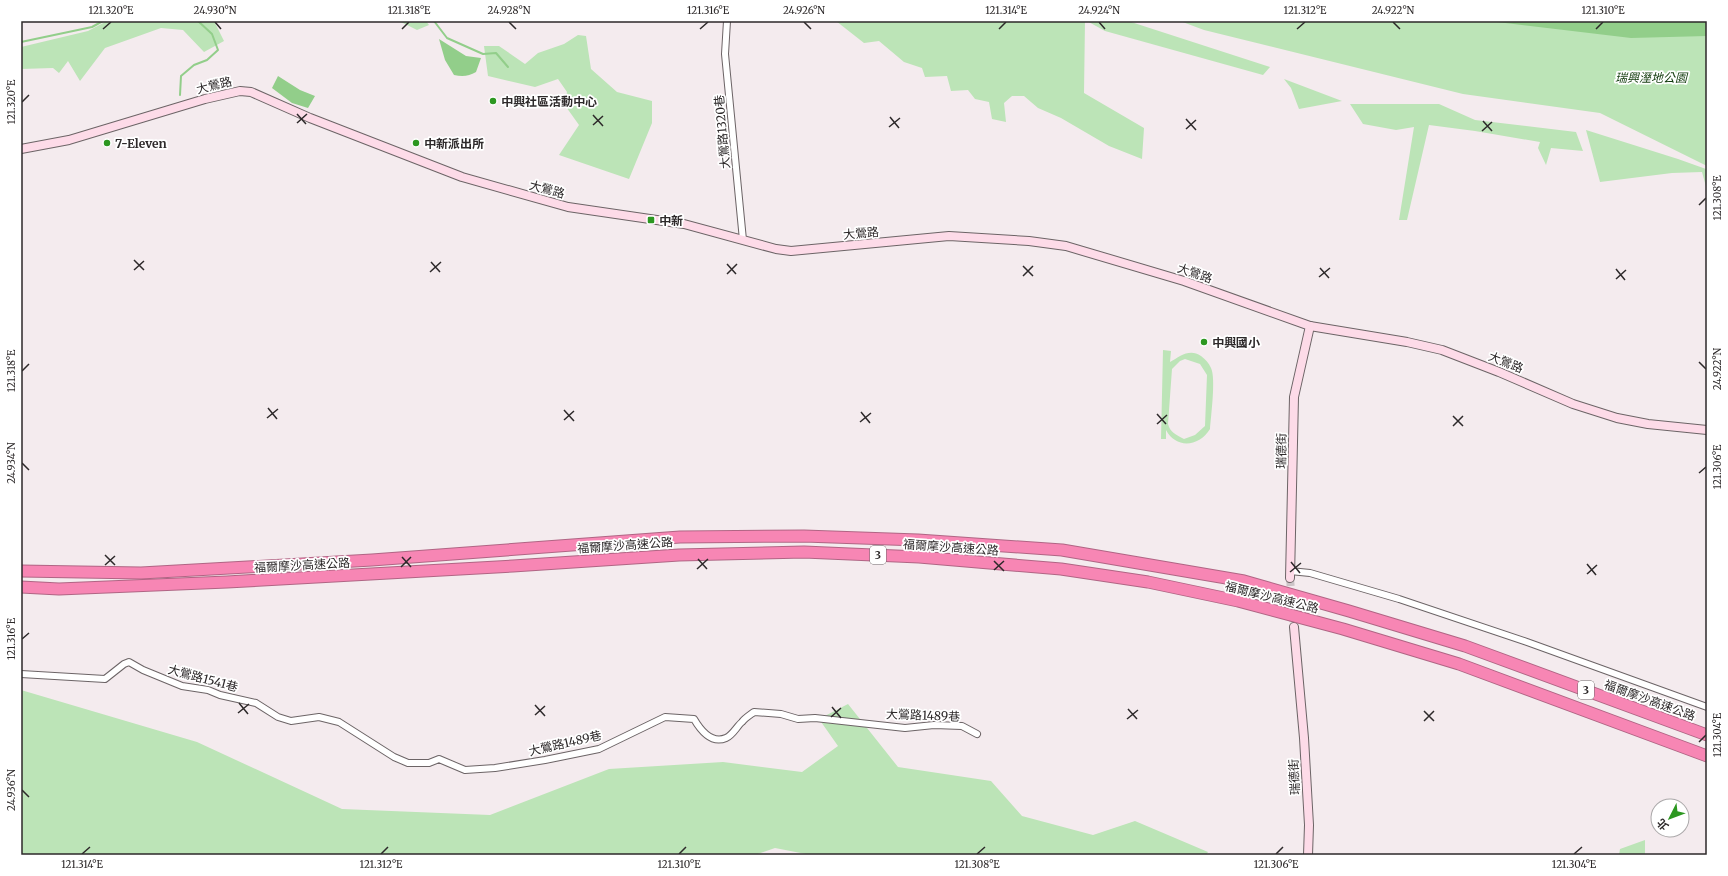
<svg xmlns="http://www.w3.org/2000/svg" width="1728" height="876" viewBox="0 0 1728 876" font-family="Merriweather,'Noto Sans TC',serif">
	<style>
		.green { fill: #bce4b7; fill-rule: evenodd }
		.water { fill: #92ce8a }
		.lines { fill: none; stroke-linecap: round; stroke-linejoin: round }
		.stream { stroke: #92ce8a; stroke-width: 2 }
		.secondary-tunnel { stroke: #ccc4c7; stroke-width: 8; stroke-dasharray: 8 4; stroke-linecap: butt }
		.street-casing { stroke: #6c6466; stroke-width: 8 }
		.secondary-casing { stroke: #6c6466; stroke-width: 10 }
		.highway-casing { stroke: #b06584; stroke-width: 13 }
		.street { stroke: #fff; stroke-width: 6 }
		.secondary { stroke: #fddbe8; stroke-width: 8 }
		.highway { stroke: #f786b4; stroke-width: 11 }
		.ticks { fill: none; stroke: #2d292a; stroke-width: 1.5 }
		.poi-dot { fill: #2c9720; stroke: #fff; stroke-width: 1.5 }
		.labels { text-anchor: middle; dominant-baseline: central; stroke-width: 3.5; stroke-linejoin: round; paint-order: stroke }
		.shield { fill: #fff; stroke: #6c696a; stroke-width: 1 }
		.shield-label { font-size: 11px; font-weight: bold; fill: #2d292a }
		.park-label { font-size: 12px; font-style: italic; fill: #123b0d; stroke: #fff }
		.street-label { font-size: 12px; fill: #2d292a; stroke: #fff }
		.poi-label { font-size: 12px; font-weight: bold; fill: #2d292a; stroke: #fff; text-anchor: start }
		.neatline { fill: none; stroke: #2d292a; stroke-width: 1.5 }
		.ticks-label { font-size: 10px; text-anchor: middle; fill: #2d292a }
	</style>
	<rect width="100%" height="100%" fill="#f4ebee"/>
	<g class="green">
		<polygon points="107,21 214,21 224,41 204,52 183,30 161,28 105,48 80,81 68,61 59,73 53,68 21,69 21,47 88,31"/>
		<polygon points="399,21 426,21 429,25 417,30"/>
		<polygon points="836,21 1085,21 1084,93 1144,128 1142,159 1109,146 1061,118 1038,108 1024,96 1012,96 1004,103 1006,122 992,119 989,102 975,99 968,90 951,91 947,76 925,77 922,68 904,62 879,41 864,43"/>
		<polygon points="1087,21 1128,21 1270,67 1263,75 1105,31"/>
		<polygon points="1180,21 1707,21 1707,166 1600,113 1463,94 1204,30"/>
		<polygon points="578,35 586,36 591,69 617,92 652,101 652,123 629,179 559,155 579,125 564,104 567,92 558,79 535,87 488,76 484,46 499,46 525,64 538,53 564,44"/>
		<polygon points="1284,79 1342,101 1299,109 1291,88"/>
		<polygon points="1350,104 1439,104 1475,120 1576,132 1583,151 1551,148 1546,165 1538,148 1540,142 1475,131 1429,125 1407,220 1399,220 1414,127 1396,130 1363,124"/>
		<polygon points="1586,130 1678,159 1706,169 1707,190 1702,172 1672,173 1600,182"/>
		<path d="M1163,350L1171,351L1170,362C1180,356 1190,348 1201,356C1205,359 1209,363 1211,368C1216,378 1211,416 1210,429C1199,447 1176,449 1166,430V439H1161ZM1185,359L1200,364L1207,375L1205,426L1195,435L1184,439C1176,435 1170,432 1168,424L1172,369L1180,361Z"/>
		<polygon points="21,690 197,742 342,809 490,815 609,769 723,762 802,772 838,746 819,719 848,704 898,767 991,781 1022,816 1093,835 1135,821 1208,852 1206,855 811,855 775,848 755,855 21,855"/>
		<polygon points="1645,840 1645,855 1619,855 1620,849"/>
	</g>
	<g class="water">
		<polygon points="1489,21 1707,21 1707,36 1631,38"/>
		<path d="M439,39L466,56L481,58L476,72C469,76 463,77 454,75L445,60Z"/>
		<polygon points="278,76 300,90 315,96 308,108 292,103 272,88"/>
	</g>
	<g class="lines">
		<g class="stream">
			<polyline points="434,21 447,38 483,54 496,53 508,67"/>
			<polyline points="21,42 92,27 103,21"/>
			<polyline points="180,95 181,76 194,65 207,60 218,50 212,34 198,21"/>
		</g>
		<polyline class="secondary-tunnel" points="1290,578 1294,627"/>
		<defs>
			<g id="street">
				<polyline points="727,21 725,54 743,240"/>
				<polyline points="1290,571 1310,573 1399,599 1527,642 1707,707"/>
				<path d="M21,674L105,679L124,664L129,662L143,670L182,686L208,690L220,695L256,703L278,717L291,721L319,717L339,722L394,757L408,763H429L439,759L465,770L495,768L545,760L599,749L665,717L694,719C701,731 712,744 726,738C733,735 737,726 742,722C745,718 750,715 754,712L781,714L798,719L815,718L905,728L934,725L962,726L977,734"/>
			</g>
			<g id="secondary">
				<polyline points="21,149 69,140 205,99 240,91 251,92 310,118 462,177 568,207 684,224 776,249 791,251 949,236 1029,241 1066,246 1184,281 1310,326 1407,342 1442,350 1499,372 1573,404 1617,418 1648,424 1707,430"/>
				<polyline points="1290,578 1294,397 1310,326"/>
				<polyline points="1294,627 1304,738 1309,825 1308,855"/>
			</g>
			<g id="highway">
				<polyline points="21,571 141,573 372,560 680,537 804,536 918,540 1062,550 1244,581 1349,611 1465,646 1707,735"/>
				<polyline points="21,587 59,589 227,582 513,566 679,555 804,552 919,557 1061,569 1148,582 1238,601 1343,629 1459,664 1707,756"/>
			</g>
		</defs>
		<use href="#street" class="street-casing"/>
		<use href="#secondary" class="secondary-casing"/>
		<use href="#highway" class="highway-casing"/>
		<use href="#street" class="street"/>
		<use href="#secondary" class="secondary"/>
		<use href="#highway" class="highway"/>
	</g>
	<path class="ticks" d="M215,22L221,29M509,22L516,29M804,22L811,29M1099,22L1105,29M1393,22L1400,29M103,29L111,22M402,29L409,22M700,29L708,22M999,29L1006,22M1297,29L1305,22M1596,29L1603,22M22,102L29,95M297,114L306,124M593,115L603,126M890,117L899,128M1186,119L1196,130M1483,121L1492,131M297,123L307,114M593,125L603,116M889,127L900,118M1186,129L1196,120M1482,131L1492,122M1699,205L1706,198M134,260L144,270M431,262L440,272M727,264L736,274M1023,266L1033,276M1320,268L1329,278M1616,269L1625,280M134,270L144,261M430,272L441,262M727,274L737,264M1023,276L1033,266M1319,277L1330,268M1616,279L1626,270M1699,362L1706,369M22,371L29,364M268,408L277,419M564,410L574,421M861,412L870,423M1157,414L1166,424M1453,416L1463,426M267,418L278,409M564,420L574,411M860,422L871,413M1157,424L1167,415M1453,426L1463,416M22,463L29,470M1699,473L1706,467M105,555L115,565M402,557L411,567M698,559L707,569M994,561L1004,571M1291,562L1300,573M1587,564L1596,575M105,565L115,556M401,567L411,557M697,569L708,559M994,570L1004,561M1290,572L1301,563M1587,574L1597,565M22,639L29,633M239,703L248,714M535,705L545,716M832,707L841,718M1128,709L1137,719M1424,711L1434,721M238,713L249,704M535,715L545,706M831,717L841,708M1127,719L1138,710M1424,721L1434,711M1699,742L1706,735M22,790L29,797M82,854L90,847M381,854L388,847M679,854L686,847M977,854L985,847M1276,854L1283,847M1574,854L1582,847"/>
	<g class="poi-dot">
		<circle cx="493" cy="101" r="4"/>
		<circle cx="107" cy="143" r="4"/>
		<circle cx="416" cy="143" r="4"/>
		<rect x="647" y="216" width="8" height="8" rx="2"/>
		<circle cx="1204" cy="342" r="4"/>
	</g>
	<g class="labels">
		<g class="shield">
			<rect x="870" y="546" width="16" height="18" rx="3"/>
			<rect x="1578" y="681" width="16" height="18" rx="3"/>
		</g>
		<g class="shield-label">
			<text x="878" y="555">3</text>
			<text x="1586" y="690">3</text>
		</g>
		<g class="park-label">
			<text x="1651" y="77">瑞興溼地公園</text>
		</g>
		<g class="street-label">
			<text transform="translate(214 85) rotate(-14)">大鶯路</text>
			<text transform="translate(722 132) rotate(-95)">大鶯路1320巷</text>
			<text transform="translate(547 189) rotate(15)">大鶯路</text>
			<text transform="translate(861 233) rotate(-5)">大鶯路</text>
			<text transform="translate(1195 273) rotate(19)">大鶯路</text>
			<text transform="translate(1506 362) rotate(22)">大鶯路</text>
			<text transform="translate(1281 451) rotate(-89)">瑞德街</text>
			<text transform="translate(625 545) rotate(-4)">福爾摩沙高速公路</text>
			<text transform="translate(951 547) rotate(4)">福爾摩沙高速公路</text>
			<text transform="translate(302 565) rotate(-3)">福爾摩沙高速公路</text>
			<text transform="translate(1272 597) rotate(14)">福爾摩沙高速公路</text>
			<text transform="translate(203 678) rotate(15)">大鶯路1541巷</text>
			<text transform="translate(1650 700) rotate(20)">福爾摩沙高速公路</text>
			<text transform="translate(923 715) rotate(2)">大鶯路1489巷</text>
			<text transform="translate(565 743) rotate(-13)">大鶯路1489巷</text>
			<text transform="translate(1294 777) rotate(-93)">瑞德街</text>
		</g>
		<g class="poi-label">
			<text x="501" y="101">中興社區活動中心</text>
			<text x="115" y="143">7-Eleven</text>
			<text x="424" y="143">中新派出所</text>
			<text x="659" y="220">中新</text>
			<text x="1212" y="342">中興國小</text>
		</g>
	</g>
	<rect width="1728" height="876" fill="none" stroke="#ffffff" stroke-width="44"/>
	<g transform="translate(1670 818) rotate(228)"><circle r="19" fill="#ffffff" stroke="#aba9aa"/>
	<path d="M0-3L7 15L0 10L-7 15Z" fill="#2c9720"/>
	<text y="-6" font-size="11" font-weight="bold" text-anchor="middle" fill="#2d292a">北</text>
	</g>
	<rect x="22" y="22" width="1684" height="832" class="neatline"/>
	<g class="ticks-label">
		<text x="111" y="14">121.320°E</text>
		<text x="215" y="14">24.930°N</text>
		<text x="409" y="14">121.318°E</text>
		<text x="509" y="14">24.928°N</text>
		<text x="708" y="14">121.316°E</text>
		<text x="804" y="14">24.926°N</text>
		<text x="1006" y="14">121.314°E</text>
		<text x="1099" y="14">24.924°N</text>
		<text x="1305" y="14">121.312°E</text>
		<text x="1393" y="14">24.922°N</text>
		<text x="1603" y="14">121.310°E</text>
		<text transform="translate(11 102) rotate(-90)" y="4">121.320°E</text>
		<text transform="translate(1717 198) rotate(-90)" y="4">121.308°E</text>
		<text transform="translate(1717 369) rotate(-90)" y="4">24.922°N</text>
		<text transform="translate(11 371) rotate(-90)" y="4">121.318°E</text>
		<text transform="translate(11 463) rotate(-90)" y="4">24.934°N</text>
		<text transform="translate(1717 467) rotate(-90)" y="4">121.306°E</text>
		<text transform="translate(11 639) rotate(-90)" y="4">121.316°E</text>
		<text transform="translate(1717 735) rotate(-90)" y="4">121.304°E</text>
		<text transform="translate(11 790) rotate(-90)" y="4">24.936°N</text>
		<text x="82" y="868">121.314°E</text>
		<text x="381" y="868">121.312°E</text>
		<text x="679" y="868">121.310°E</text>
		<text x="977" y="868">121.308°E</text>
		<text x="1276" y="868">121.306°E</text>
		<text x="1574" y="868">121.304°E</text>
	</g>
</svg>
